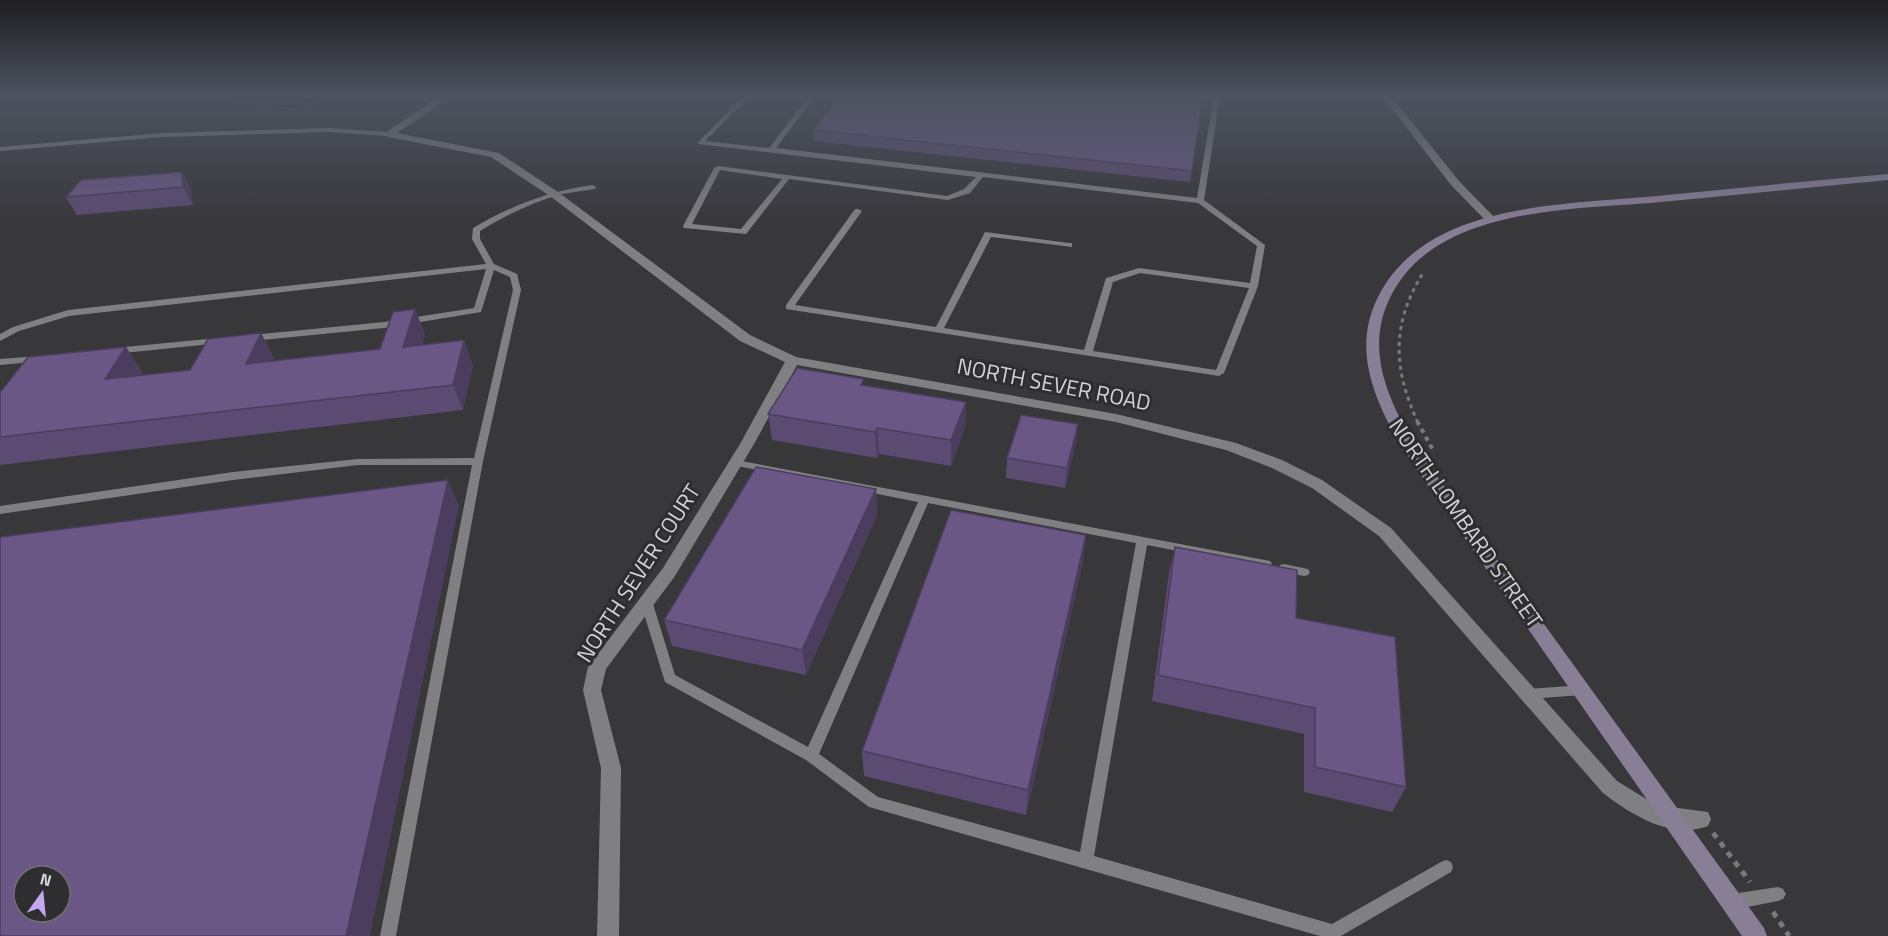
<svg xmlns="http://www.w3.org/2000/svg" width="1888" height="936" viewBox="0 0 1888 936" font-family="'Titillium Web',sans-serif">
	<style>
		.water { fill: #26133c; stroke: #5a4d6a; stroke-width: 1.5 }
		.lines { fill: none; stroke-linecap: round; stroke-linejoin: round }
		.path-far2 { stroke: #7a797b; stroke-width: 3; stroke-dasharray: 4 4; stroke-linecap: butt }
		.path-far1 { stroke: #7a797b; stroke-width: 4; stroke-dasharray: 4.5 4.5; stroke-linecap: butt }
		.path { stroke: #7a797b; stroke-width: 5; stroke-dasharray: 6 6; stroke-linecap: butt }
		.service { fill: #807f82; fill-rule: evenodd }
		.minor { fill: #807f82; fill-rule: evenodd }
		.tertiary { fill: #807f82; fill-rule: evenodd }
		.secondary { fill: #887e96; fill-rule: evenodd }
		.wall { fill: #5b4b72 }
		.shaded-wall { fill: #4a3d5d }
		.building { fill: #6a5785; stroke: #4a3d5d; stroke-width: 1.5; fill-rule: evenodd }
		.labels { text-anchor: middle; dominant-baseline: central; stroke-width: 6; stroke-linejoin: round; paint-order: stroke }
		.street-label { font-size: 22px; fill: #d3d3d4; stroke: #2e2d30 }
	</style>
	<rect width="100%" height="100%" fill="#38373a"/>
	<polygon class="water" points="201,96 328,96 294,109"/>
	<g class="lines">
		<path class="path-far2" d="M1418,423C1393,368 1391,325 1423,273"/>
		<polyline class="path-far1" points="1417,421 1433,450"/>
		<g class="path">
			<polyline points="1713,833 1750,882"/>
			<polyline points="1773,912 1789,936"/>
		</g>
		<g class="service">
			<path d="M744,96H751L705,141L769,148L809,96H816L776,148L1197,198L1214,96H1220L1204,200L1265,245L1258,286L1224,373L1219,376L786,309V305L855,209H858L862,211L795,305L936,327L985,232L1069,243H1072V247L991,237L944,328L1084,350L1106,278L1139,268L1250,283L1257,246L1198,203L983,177L970,193L948,200L789,179L746,234L684,228L683,226L714,168L718,166L947,196L964,189L976,177L698,144V142ZM720,170L782,179L741,229L692,224ZM1140,273L1249,288L1216,370L1093,351L1113,282Z"/>
			<polygon points="328,128 388,132 391,134 388,136 328,132 162,137 0,151 0,147 162,133"/>
			<path d="M592,185L596,187L595,189C584,191 573,192 562,194C533,202 506,215 480,231V239L494,264L517,274L521,290L483,461L396,936H380L472,465H358L233,480L0,514V506L233,472L358,459L474,458L513,290L510,277L494,270L481,312L384,328L251,341L246,338L251,335L384,322L474,308L486,269L69,316L19,331L0,341V334L13,327L68,310L486,264L472,239L473,228C510,206 549,191 592,185Z"/>
			<polygon points="218,338 221,339 223,341 221,343 114,354 109,351 114,348"/>
			<polygon points="39,356 42,357 44,359 42,361 0,365 0,359"/>
			<path d="M736,460L1270,561L1272,564L1270,567L1266,568L1147,545L1094,856L1332,924L1441,862L1446,860L1451,862L1453,867L1451,872L1341,936H1320L869,807L806,760L665,682L641,604L643,601L647,599L651,601L653,604L675,675L808,747L918,502L732,465L731,463L732,461ZM928,503L1136,543L1080,852L878,797L819,754Z"/>
			<polygon points="1284,564 1308,569 1310,572 1308,575 1304,576 1280,571 1278,568 1280,565"/>
			<polygon points="1582,685 1587,686 1588,690 1587,694 1582,695 1529,699 1524,698 1522,694 1524,690 1529,689"/>
			<polygon points="1778,887 1783,889 1786,894 1783,899 1778,901 1732,910 1727,907 1724,902 1727,897 1732,894"/>
		</g>
		<path class="minor" d="M441,96H452L397,133L499,153L558,192L750,335L796,357L1116,414L1236,443L1282,460L1322,480L1391,528L1617,781L1656,805L1708,812L1711,819L1708,826C1671,840 1632,815 1603,793L1379,536L1312,488L1272,468L1226,450L1116,422L797,365L754,444L675,576L606,669L601,690L621,768L619,936H597L601,768L583,690L588,667L663,568L740,444L785,362L740,341L550,196L491,157L388,137L383,134Z"/>
		<polygon class="tertiary" points="1382,96 1391,96 1459,181 1495,218 1495,222 1487,222 1451,185"/>
		<path class="secondary" d="M1888,174V180C1812,187 1737,195 1661,202C1572,210 1432,206 1389,300C1365,351 1389,401 1415,446L1764,928L1767,936H1742L1402,448C1375,401 1352,351 1377,299C1424,201 1565,205 1657,196C1734,188 1811,181 1888,174Z"/>
	</g>
	<g class="wall">
		<polygon points="1203,96 1190,182 814,141 813,130"/>
		<polygon points="182,172 191,189 193,205 77,215 66,197"/>
		<polygon points="261,333 274,358 273,361 380,349 425,334 422,345 473,365 463,410 0,465 0,391 126,347 142,372 140,375 190,370"/>
		<polygon points="864,385 966,402 965,427 951,466 879,454 877,458 772,440 768,414"/>
		<polygon points="1078,424 1076,443 1065,488 1006,478 1007,458"/>
		<polygon points="876,489 877,515 806,675 672,646 664,620"/>
		<polygon points="1175,547 1296,618 1406,787 1392,812 1304,792 1304,734 1152,701 1169,573"/>
		<polygon points="1083,561 1026,815 864,776 862,751"/>
	</g>
	<g class="shaded-wall">
		<polygon points="182,172 191,189 193,205 183,187"/>
		<polygon points="415,309 425,334 414,372 403,347"/>
		<polygon points="261,333 274,358 260,389 246,364"/>
		<polygon points="464,340 473,365 463,410 453,385"/>
		<polygon points="126,347 142,372 122,405 105,379"/>
		<polygon points="966,402 965,427 951,466 951,440"/>
		<polygon points="1078,424 1076,443 1065,488 1067,468"/>
		<polygon points="877,428 879,454 877,458 875,432"/>
		<polygon points="448,480 459,506 370,936 346,936"/>
		<polygon points="876,489 877,515 806,675 802,650"/>
		<polygon points="1086,535 1083,561 1026,815 1028,790"/>
	</g>
	<g class="building">
		<polygon points="840,96 1203,96 1192,171 813,130"/>
		<polygon points="182,172 183,187 66,197 81,180"/>
		<polygon points="415,309 403,347 464,340 453,385 0,437 0,391 2,390 28,357 126,347 105,379 190,370 208,339 261,333 246,364 380,349 393,312"/>
		<polygon points="797,368 864,379 861,385 966,402 951,440 877,428 875,432 768,414"/>
		<polygon points="1021,415 1078,424 1067,468 1007,458"/>
		<polygon points="756,467 876,489 802,650 664,620"/>
		<path d="M448,480L346,936H0V537ZM24,876H60V912H24Z"/>
		<polygon points="951,510 1086,535 1028,790 862,751"/>
		<polygon points="1175,547 1297,570 1296,618 1395,637 1406,787 1315,767 1315,708 1158,675"/>
	</g>
	<linearGradient id="sky" x2="0" y2="1"><stop stop-color="#1f1e20"/><stop offset="0.42" stop-color="#4d5360"/><stop offset="1" stop-color="#4d5360" stop-opacity="0"/></linearGradient>
	<rect width="1888" height="227" fill="url(#sky)"/>
	<g class="labels">
		<g class="street-label">
			<text transform="translate(1054 384) rotate(11)">NORTH SEVER ROAD</text>
			<text transform="translate(1466 523) rotate(55)">NORTH LOMBARD STREET</text>
			<text transform="translate(638 573) rotate(-57)">NORTH SEVER COURT</text>
		</g>
	</g>
	<g transform="translate(42 894) rotate(15)"><circle r="28" fill="#2e2d30" stroke="#706f72" stroke-width="1.5"/>
	<path d="M0-4.5L10 22L0 15L-10 22Z" fill="#c5a7f1"/>
	<text y="-9" font-size="16" font-weight="bold" text-anchor="middle" fill="#d3d3d4">N</text>
	</g>
</svg>
